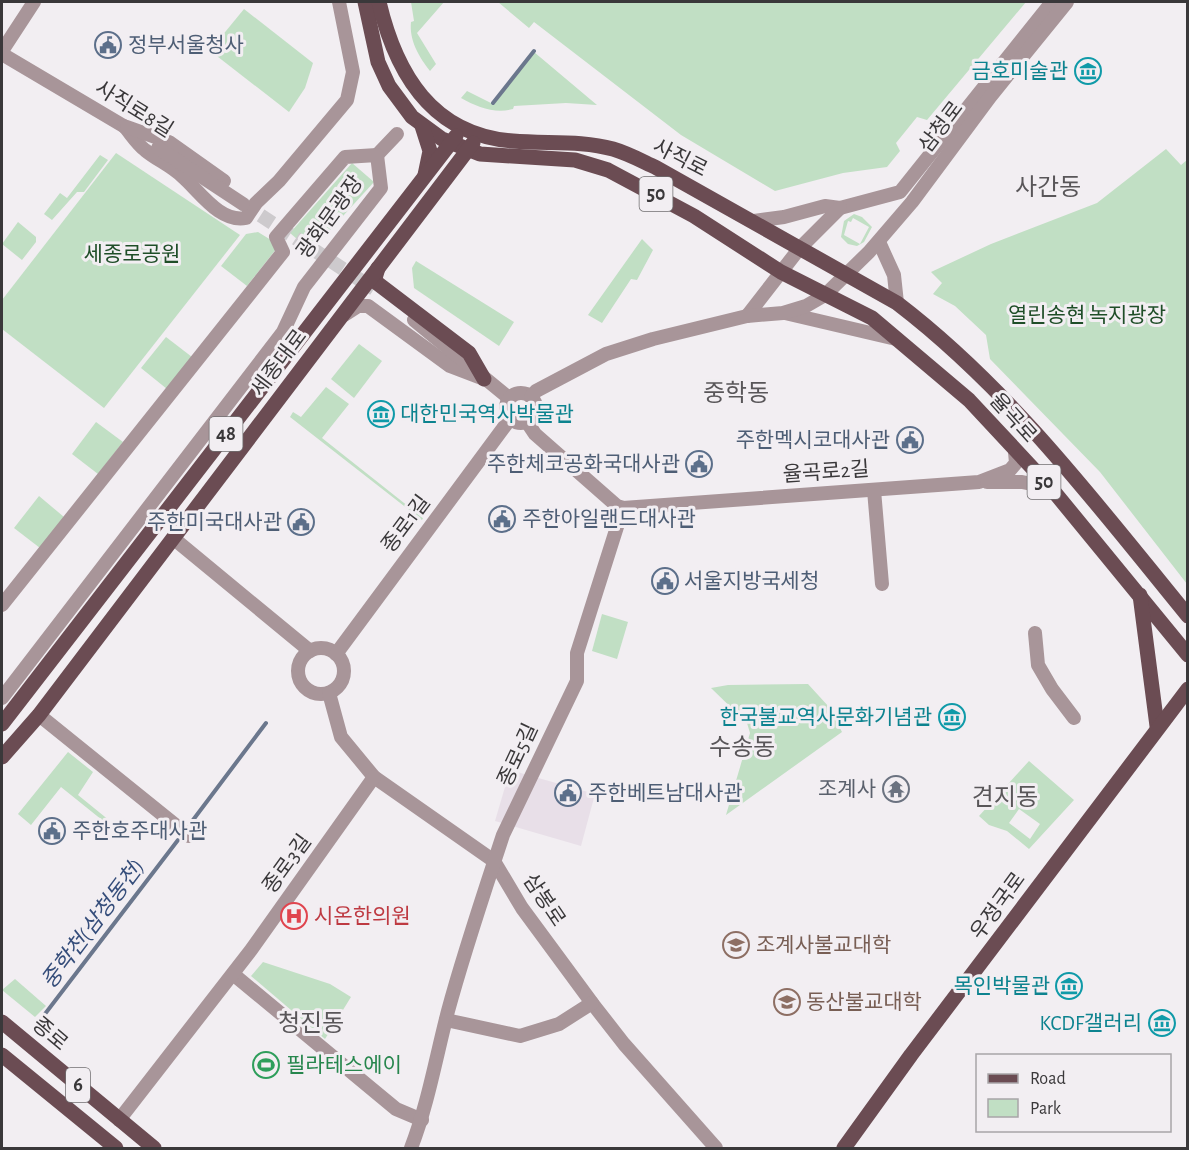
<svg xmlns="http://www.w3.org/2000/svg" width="1189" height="1150" viewBox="0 0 1189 1150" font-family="'Alegreya Sans','Noto Sans KR',sans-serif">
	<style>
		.built { fill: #e8dfe8 }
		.green { fill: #c1dfc4; fill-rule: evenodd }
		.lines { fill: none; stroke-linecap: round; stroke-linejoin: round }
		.stream { stroke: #6b778d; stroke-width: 4 }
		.minor-tunnel { stroke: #cdcacd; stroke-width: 14; stroke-dasharray: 14 7; stroke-linecap: butt }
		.minor { stroke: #a89599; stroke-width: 14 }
		.major { stroke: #6b4c53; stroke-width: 15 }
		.labels { text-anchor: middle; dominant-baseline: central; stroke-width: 6; stroke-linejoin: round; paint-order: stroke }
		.shield { fill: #f2eef2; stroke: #716f71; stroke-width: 1.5 }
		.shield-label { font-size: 20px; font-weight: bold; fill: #3a383a }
		.service-label { font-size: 21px; fill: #4e5e75; stroke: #f2eef2; text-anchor: start }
		.culture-label { font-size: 21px; fill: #0d838f; stroke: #f2eef2; text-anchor: end }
		.street-label { font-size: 21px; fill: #3a383a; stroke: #f2eef2 }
		.park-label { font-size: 21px; fill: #1f4e28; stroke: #f2eef2 }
		.worship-label { font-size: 21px; fill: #5b616d; stroke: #f2eef2; text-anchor: end }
		.health-label { font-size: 21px; fill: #be3a42; stroke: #f2eef2; text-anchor: start }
		.education-label { font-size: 21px; fill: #785e54; stroke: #f2eef2; text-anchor: start }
		.leisure-label { font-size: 21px; fill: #27864d; stroke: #f2eef2; text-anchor: start }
		.water-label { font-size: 22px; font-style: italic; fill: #354d7a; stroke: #f2eef2 }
		.quarter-label { font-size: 24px; fill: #595659; stroke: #f2eef2 }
	</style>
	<rect width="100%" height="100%" fill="#f2eef2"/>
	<polygon class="built" points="510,770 595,794 581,846 495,821"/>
	<g class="green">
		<path d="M411,2H444L417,33L436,64L430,71C419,57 409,40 411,22L414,21Z"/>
		<polygon points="498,2 1026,2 927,120 917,117 896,143 900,151 887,167 843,173 775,191 681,135 534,22 529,28"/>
		<polygon points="244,9 313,63 305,88 289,112 213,53 212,48"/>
		<path d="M534,52L597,105L566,103L514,106L513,109C495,114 477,107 461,98L467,91L493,104Z"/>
		<polygon points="1166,149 1181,165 1187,160 1187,584 1100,472 990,359 986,335 955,306 933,294 942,283 931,272 991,244 1097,203"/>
		<polygon points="116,153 240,235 104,408 2,329 2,300"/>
		<polygon points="100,155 108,160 84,192 77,192 52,220 44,214 60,193 67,198"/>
		<polygon points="352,163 374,182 311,251 290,233"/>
		<path d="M854,214L862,217L872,227L864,242L857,246L848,244L841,237L844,221ZM853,218L869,227L860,244L844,235L848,221L851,222Z"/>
		<polygon points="18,222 36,237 36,242 22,260 2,244"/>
		<polygon points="258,232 271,240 277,248 247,286 221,266 246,234"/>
		<polygon points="642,239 653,250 637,280 631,279 602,323 588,315"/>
		<polygon points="416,261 514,322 499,346 414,288 412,268"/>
		<polygon points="166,337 192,357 167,389 141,368"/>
		<polygon points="359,344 382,361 354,398 331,379"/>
		<polygon points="326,387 349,404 322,438 423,518 422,520 290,417 293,412 301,417"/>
		<polygon points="96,422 123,442 98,474 72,454"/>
		<polygon points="39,496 64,517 40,548 14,528"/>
		<polygon points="602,614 628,622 617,659 592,651"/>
		<polygon points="808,684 829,707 842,732 726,815 750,733 747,723 711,688 728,685"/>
		<polygon points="68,752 93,772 78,795 110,821 107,824 61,787 31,825 18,814"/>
		<path d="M1029,761L1074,800L1029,849L1007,831L989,825L979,816ZM1019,809L1040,824L1030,839L1009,823Z"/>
		<polygon points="263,962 330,984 351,997 325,1039 251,976"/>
		<polygon points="15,979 46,1006 35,1017 2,990"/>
	</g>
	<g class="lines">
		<g class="stream">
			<polyline points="493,103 534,51"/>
			<polyline points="190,824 266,723"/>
			<polyline points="35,1027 178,840"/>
		</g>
		<polyline class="minor-tunnel" points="243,204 374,289"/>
		<g class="minor">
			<polyline points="2,51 34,2"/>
			<polyline points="2,54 132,131"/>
			<path d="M124,126C131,134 137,144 145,150C157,160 172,166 183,177C200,192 220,223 246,218L256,203L279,181L347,100L353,72L339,2"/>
			<polyline points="127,127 169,142 224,181"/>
			<polyline points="158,148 243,204"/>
			<polyline points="377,155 397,134"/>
			<polyline points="754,221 784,217 825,206 840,208 900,192 1052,2"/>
			<polyline points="879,242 894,275 897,303"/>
			<polyline points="785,313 896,339"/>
			<polyline points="344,315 358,306 368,306 450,366 484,379"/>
			<polyline points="747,316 799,249 840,208"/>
			<polyline points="414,320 509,398"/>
			<circle cx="521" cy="408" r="15"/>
			<polyline points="531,397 536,391 606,354 653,339 747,316 783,313 806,306 825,295 869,252 912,202 990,97 1067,2"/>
			<polyline points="527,422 535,434 617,506 623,508 979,482 1010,470 1016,463 1015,452"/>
			<polyline points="987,482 1022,482 1051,488"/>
			<polyline points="874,490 882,584"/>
			<polyline points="173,538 310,651"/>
			<polyline points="2,605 283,252 276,237 345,157 377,155 381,188 304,287 283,332 2,698"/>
			<polyline points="1035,633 1038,665 1052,689 1074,718"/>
			<circle cx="321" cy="671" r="23"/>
			<polyline points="336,654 510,419"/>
			<polyline points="329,693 341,737 374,777 494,861 522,908 592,1003 624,1044 716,1148"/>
			<polyline points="39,715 189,836"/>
			<polyline points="233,974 396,1109 422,1120"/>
			<polyline points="446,1020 520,1036 559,1024 592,1003"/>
			<polyline points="119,1120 251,950 374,777"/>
			<path d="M411,1148C428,1104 436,1057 448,1011C464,952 484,893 503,835L577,681V653L623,508"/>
		</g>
		<g class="major">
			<polyline points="365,2 378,62 389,86 412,117 442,139 480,154 575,160 608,170 694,216 781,272 872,318 969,400 1051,488 1188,655"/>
			<path d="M379,2C396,74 432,135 513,141C546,144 581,140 613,149C627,153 642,161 655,167L897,303C1011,390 1098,506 1188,616"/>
			<polyline points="422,126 430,151 425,175"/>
			<polyline points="378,268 375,278 377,283 469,353 484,379"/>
			<polyline points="1140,595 1157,726"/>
			<polyline points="2,724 456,136"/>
			<polyline points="2,757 39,715 473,143"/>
			<polyline points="2,1022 154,1148"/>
			<polyline points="2,1055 116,1148"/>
			<polyline points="844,1148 911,1055 1188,689"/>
		</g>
	</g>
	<defs>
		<symbol id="civic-ring" viewBox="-11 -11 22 22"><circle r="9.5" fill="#f2eef2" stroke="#5c6f8a" stroke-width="1.5"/><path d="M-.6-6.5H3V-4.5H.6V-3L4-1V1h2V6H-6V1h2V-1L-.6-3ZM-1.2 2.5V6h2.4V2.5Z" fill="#5c6f8a"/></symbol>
		<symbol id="museum-ring" viewBox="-11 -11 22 22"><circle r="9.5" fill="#f2eef2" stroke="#0f9aa8" stroke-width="1.5"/><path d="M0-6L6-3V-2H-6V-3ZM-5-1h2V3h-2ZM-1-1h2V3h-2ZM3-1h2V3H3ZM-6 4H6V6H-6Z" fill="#0f9aa8"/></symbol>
		<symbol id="temple-ring" viewBox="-11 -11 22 22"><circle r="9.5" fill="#f2eef2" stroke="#6b7280" stroke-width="1.5"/><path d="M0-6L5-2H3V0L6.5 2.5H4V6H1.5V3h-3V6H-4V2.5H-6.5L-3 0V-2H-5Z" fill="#6b7280"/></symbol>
		<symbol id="hospital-ring" viewBox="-11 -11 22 22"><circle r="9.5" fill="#f2eef2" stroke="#e0444e" stroke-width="1.5"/><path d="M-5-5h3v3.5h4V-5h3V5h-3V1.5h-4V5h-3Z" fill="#e0444e"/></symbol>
		<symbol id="university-ring" viewBox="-11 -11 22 22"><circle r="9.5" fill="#f2eef2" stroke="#8d6e63" stroke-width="1.5"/><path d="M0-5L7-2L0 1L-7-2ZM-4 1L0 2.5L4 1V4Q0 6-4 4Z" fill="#8d6e63"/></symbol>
		<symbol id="stadium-ring" viewBox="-11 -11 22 22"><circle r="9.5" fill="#f2eef2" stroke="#2e9e5b" stroke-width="1.5"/><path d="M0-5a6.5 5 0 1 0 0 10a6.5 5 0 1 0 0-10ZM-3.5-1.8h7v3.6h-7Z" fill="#2e9e5b"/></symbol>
	</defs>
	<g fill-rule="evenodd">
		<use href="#civic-ring" x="93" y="30" width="30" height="30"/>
		<use href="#museum-ring" x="1073" y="56" width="30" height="30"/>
		<use href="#museum-ring" x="366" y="399" width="30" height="30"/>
		<use href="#civic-ring" x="895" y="425" width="30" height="30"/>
		<use href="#civic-ring" x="684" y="449" width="30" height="30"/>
		<use href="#civic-ring" x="487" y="504" width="30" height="30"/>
		<use href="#civic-ring" x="286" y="507" width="30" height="30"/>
		<use href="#civic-ring" x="650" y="566" width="30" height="30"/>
		<use href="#museum-ring" x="937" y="702" width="30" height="30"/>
		<use href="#temple-ring" x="881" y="774" width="30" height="30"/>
		<use href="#civic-ring" x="553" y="778" width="30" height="30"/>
		<use href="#civic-ring" x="37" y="816" width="30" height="30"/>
		<use href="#hospital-ring" x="279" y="901" width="30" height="30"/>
		<use href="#university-ring" x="721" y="930" width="30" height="30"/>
		<use href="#museum-ring" x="1054" y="971" width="30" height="30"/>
		<use href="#university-ring" x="772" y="987" width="30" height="30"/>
		<use href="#museum-ring" x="1147" y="1008" width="30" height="30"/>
		<use href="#stadium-ring" x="251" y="1050" width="30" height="30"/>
	</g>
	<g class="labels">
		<g class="shield">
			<rect x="639.5" y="177" width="33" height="34" rx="4.5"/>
			<rect x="209.5" y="417" width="33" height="34" rx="4.5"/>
			<rect x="1027.5" y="465" width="33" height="34" rx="4.5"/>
			<rect x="66" y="1068" width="24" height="34" rx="4.5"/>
		</g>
		<g class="shield-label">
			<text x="656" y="194">50</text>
			<text x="226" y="434">48</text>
			<text x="1044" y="482">50</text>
			<text x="78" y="1085">6</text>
		</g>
		<g class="service-label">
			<text x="128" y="45">정부서울청사</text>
			<text x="890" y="440" text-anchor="end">주한멕시코대사관</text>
			<text x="680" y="464" text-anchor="end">주한체코공화국대사관</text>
			<text x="522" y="519">주한아일랜드대사관</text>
			<text x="282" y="522" text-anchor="end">주한미국대사관</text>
			<text x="684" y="581">서울지방국세청</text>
			<text x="588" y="793">주한베트남대사관</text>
			<text x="72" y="831">주한호주대사관</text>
		</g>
		<g class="culture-label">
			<text x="1068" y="71">금호미술관</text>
			<text x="400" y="414" text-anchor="start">대한민국역사박물관</text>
			<text x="932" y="717">한국불교역사문화기념관</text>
			<text x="1050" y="986">목인박물관</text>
			<text x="1142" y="1023">KCDF갤러리</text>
		</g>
		<g class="street-label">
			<text transform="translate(134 109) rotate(32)">사직로8길</text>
			<text transform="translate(941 127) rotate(-53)">삼청로</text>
			<text transform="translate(680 158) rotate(27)">사직로</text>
			<text transform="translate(330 217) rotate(-54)">광화문광장</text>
			<text transform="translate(279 363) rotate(-53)">세종대로</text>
			<text transform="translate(1013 418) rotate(48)">율곡로</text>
			<text transform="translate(826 472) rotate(-4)">율곡로2길</text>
			<text transform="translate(406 524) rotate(-53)">종로1길</text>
			<text transform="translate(518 755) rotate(-65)">종로5길</text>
			<text transform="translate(287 864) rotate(-54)">종로3길</text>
			<text transform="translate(544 900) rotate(56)">삼봉로</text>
			<text transform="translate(998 906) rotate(-54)">우정국로</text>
			<text transform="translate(50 1034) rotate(40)">종로</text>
		</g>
		<g class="park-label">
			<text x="132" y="254">세종로공원</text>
			<text x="1087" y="315">열린송현 녹지광장</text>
		</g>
		<g class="worship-label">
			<text x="876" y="789">조계사</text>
		</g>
		<g class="health-label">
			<text x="314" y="916">시온한의원</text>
		</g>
		<g class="education-label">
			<text x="756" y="945">조계사불교대학</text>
			<text x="806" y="1002">동산불교대학</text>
		</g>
		<g class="leisure-label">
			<text x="286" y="1065">필라테스에이</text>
		</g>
		<g class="water-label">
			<text transform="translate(93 924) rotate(-53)">중학천(삼청동천)</text>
		</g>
		<g class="quarter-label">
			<text x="1048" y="188">사간동</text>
			<text x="736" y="394">중학동</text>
			<text x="742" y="748">수송동</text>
			<text x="1005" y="798">견지동</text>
			<text x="311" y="1024">청진동</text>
		</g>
	</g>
	<rect width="1189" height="1150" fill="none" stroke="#3a383a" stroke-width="6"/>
	<rect x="976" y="1054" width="195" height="78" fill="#f2eef2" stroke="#a8a5a8" stroke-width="1.5"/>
	<rect x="988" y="1074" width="30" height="9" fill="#6b4c53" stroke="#a8a5a8" stroke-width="1.5"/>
	<text x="1030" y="1084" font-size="18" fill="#3a383a">Road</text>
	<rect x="988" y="1099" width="30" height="18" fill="#c1dfc4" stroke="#a8a5a8" stroke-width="1.5"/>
	<text x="1030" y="1114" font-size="18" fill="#3a383a">Park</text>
</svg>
